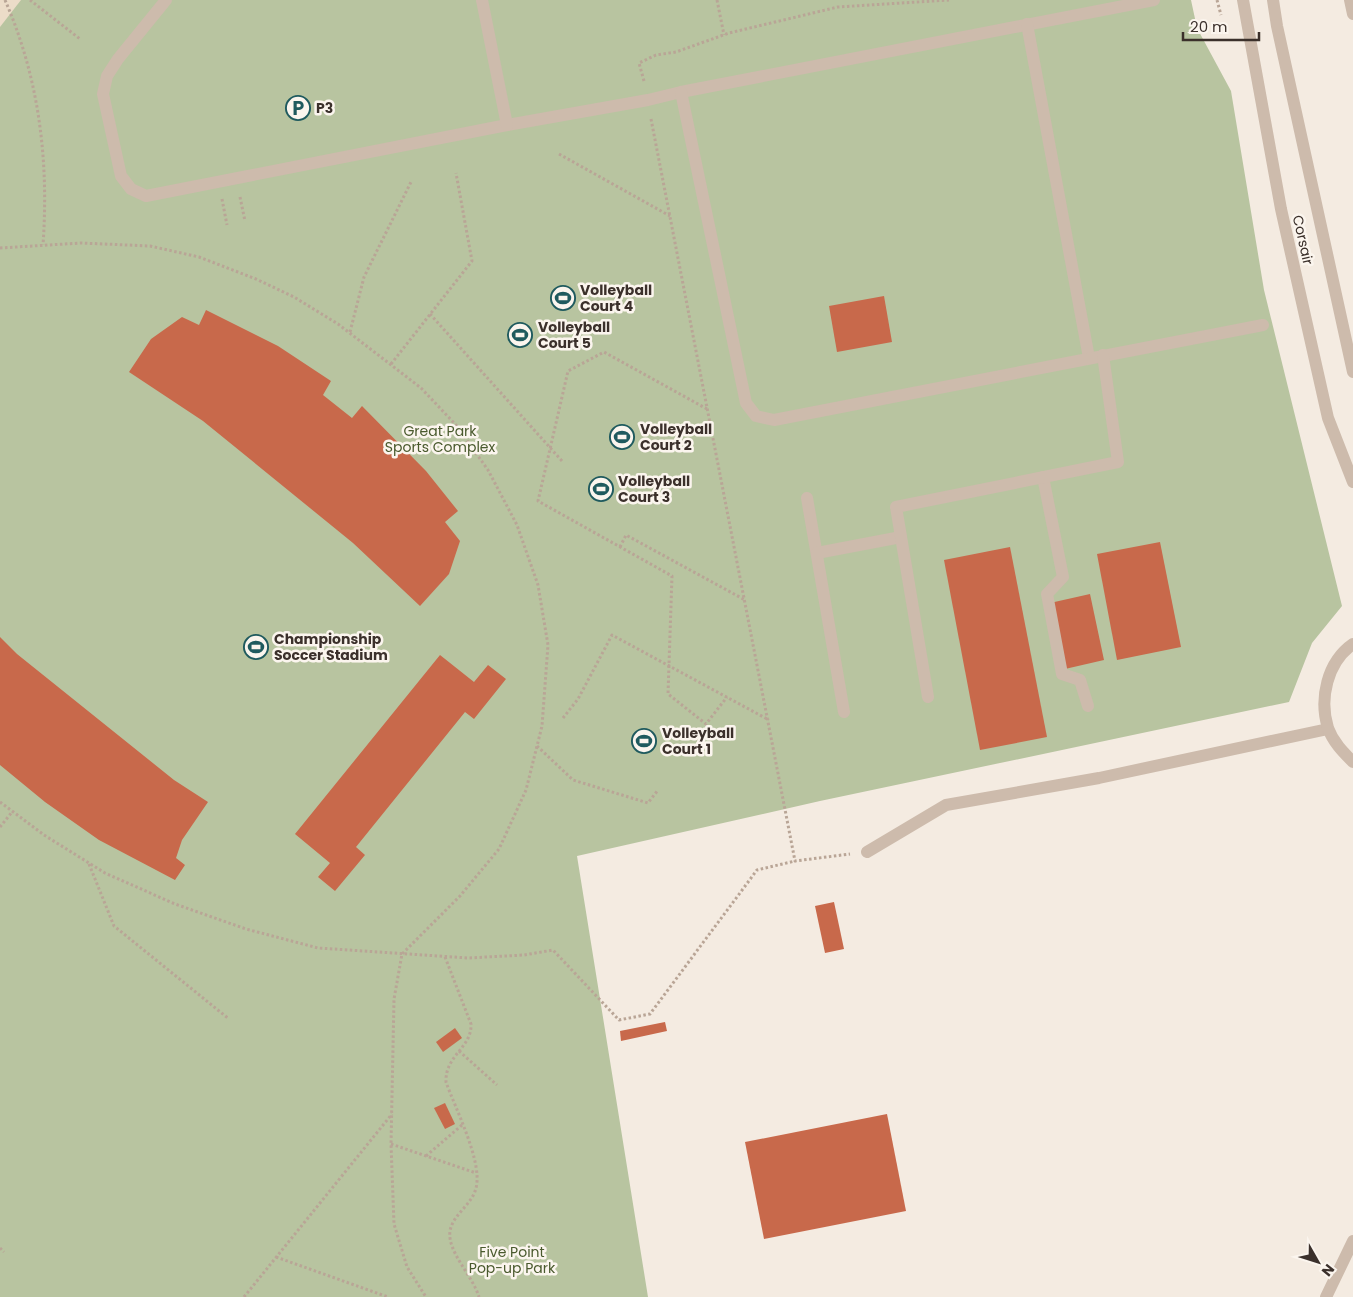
<svg xmlns="http://www.w3.org/2000/svg" width="1353" height="1297" viewBox="0 0 1353 1297" font-family="Poppins,sans-serif">
	<style>
		.green { fill: #b8c4a0 }
		.plaza { fill: #ecdcc8 }
		.building { fill: #c8694b }
		.lines { fill: none; stroke-linecap: round; stroke-linejoin: round }
		.path { stroke: #b9a596; stroke-width: 3; stroke-dasharray: 2.5 2.5; stroke-linecap: butt }
		.service { stroke: #cdbbac; stroke-width: 12 }
		.tertiary { stroke: #cdbbac; stroke-width: 12 }
		.labels { text-anchor: middle; dominant-baseline: central; stroke-width: 5; stroke-linejoin: round; paint-order: stroke }
		.poi-label { font-size: 14px; font-weight: bold; fill: #3b302b; stroke: #fbf5ee; text-anchor: start }
		.street-label { font-size: 14px; fill: #3b302b; stroke: #fbf5ee }
		.park-label { font-size: 14px; fill: #4a5a2e; stroke: #fbf5ee }
	</style>
	<rect width="100%" height="100%" fill="#f4ebe1"/>
	<polygon class="green" points="0,0 1191,0 1197,28 1231,91 1264,290 1342,606 1312,643 1289,702 820,801 577,856 648,1297 0,1297"/>
	<polygon class="plaza" points="0,0 21,0 0,27"/>
	<g class="building">
		<polygon points="884,296 892,342 837,352 829,306"/>
		<polygon points="206,310 278,346 331,381 323,395 352,418 362,406 426,471 458,511 445,522 460,541 449,574 420,606 353,543 203,421 129,372 151,339 182,317 199,325"/>
		<polygon points="1160,542 1181,647 1117,660 1097,554"/>
		<polygon points="1010,547 1047,737 980,750 944,560"/>
		<polygon points="1090,594 1104,660 1065,669 1050,603"/>
		<polygon points="0,637 17,654 174,780 208,802 182,840 176,858 185,865 175,880 99,840 45,802 0,765"/>
		<polygon points="440,655 474,682 488,665 506,679 474,719 465,712 356,847 365,855 335,891 318,877 330,863 295,834"/>
		<polygon points="834,902 844,949 825,953 815,906"/>
		<polygon points="665,1022 667,1031 621,1041 620,1031"/>
		<polygon points="455,1028 462,1038 443,1052 436,1042"/>
		<polygon points="445,1103 455,1124 445,1129 434,1108"/>
		<polygon points="887,1114 906,1211 764,1239 745,1142"/>
	</g>
	<g class="lines">
		<g class="path">
			<path d="M5,0C39,78 49,160 43,245"/>
			<polyline points="30,0 80,39"/>
			<polyline points="717,0 724,35"/>
			<polyline points="1217,0 1221,15"/>
			<polyline points="644,81 639,63 656,55 676,52 729,33 838,7 949,0"/>
			<polyline points="651,119 795,861 850,854"/>
			<polyline points="559,154 670,216"/>
			<polyline points="240,197 245,221"/>
			<polyline points="222,199 227,225"/>
			<polyline points="0,248 81,243 150,246 199,257 256,279 294,297 338,324 421,388 456,425 488,470 517,525 538,585 548,645 542,726 526,790 499,849 460,896 402,954 394,999 391,1144 394,1224 407,1267 426,1297"/>
			<polyline points="430,314 562,461"/>
			<polyline points="350,332 364,277 411,182"/>
			<polyline points="391,364 472,261 456,173"/>
			<polyline points="707,409 604,352 568,371 538,501 672,576 668,694 706,724 727,697"/>
			<polyline points="620,547 626,535 745,600"/>
			<polyline points="563,718 578,699 612,635 769,720"/>
			<polyline points="537,746 573,780 648,803 658,790"/>
			<polyline points="0,802 44,835 105,873 175,904 246,929 318,948 468,958 524,955 553,950 619,1020 650,1014 757,870 795,861"/>
			<polyline points="0,827 12,812"/>
			<polyline points="89,864 114,926 229,1019"/>
			<path d="M445,957L471,1024C472,1048 445,1055 446,1082C455,1108 483,1162 476,1188C472,1205 453,1214 450,1231C447,1252 473,1276 479,1297"/>
			<polyline points="459,1051 497,1085"/>
			<polyline points="391,1144 476,1173"/>
			<polyline points="426,1156 462,1125"/>
			<polyline points="0,1248 4,1252"/>
			<polyline points="276,1257 388,1297"/>
			<polyline points="244,1297 392,1114"/>
		</g>
		<g class="service">
			<polyline points="166,0 118,59 107,76 103,94 121,176 131,189 146,196 507,125 648,100 681,92 1154,0"/>
			<polyline points="482,0 507,125"/>
			<polyline points="1350,0 1353,14"/>
			<polyline points="1027,24 1089,358"/>
			<polyline points="681,92 746,403 756,416 774,420 1263,325"/>
			<polyline points="1043,477 1063,577 1047,594 1062,674 1080,680 1088,706"/>
			<polyline points="807,498 844,712"/>
			<polyline points="817,553 901,537"/>
			<polyline points="928,697 896,507 1118,462 1103,355"/>
			<polyline points="867,852 946,805 1099,778 1328,729"/>
		</g>
		<g class="tertiary">
			<polyline points="1243,0 1281,209 1328,418 1353,482"/>
			<polyline points="1273,0 1277,26 1353,372"/>
			<path d="M1353,644C1327,662 1319,699 1328,728C1333,742 1343,752 1353,762"/>
			<polyline points="1326,1297 1353,1241"/>
		</g>
	</g>
	<defs>
		<symbol id="parking-ring" viewBox="-11 -11 22 22"><circle r="9.5" fill="#fbf5ee" stroke="#1f5a5e" stroke-width="1.5"/><path d="M-3.5-5.5H1a3.5 3.5 0 0 1 0 7H-1V5.5H-3.5ZM-1-3.4V-.6H.8a1.4 1.4 0 0 0 0-2.8Z" fill="#1f5a5e"/></symbol>
		<symbol id="stadium-ring" viewBox="-11 -11 22 22"><circle r="9.5" fill="#fbf5ee" stroke="#1f5a5e" stroke-width="1.5"/><path d="M0-5a6.5 5 0 1 0 0 10a6.5 5 0 1 0 0-10ZM-3.5-1.8h7v3.6h-7Z" fill="#1f5a5e"/></symbol>
	</defs>
	<g fill-rule="evenodd">
		<use href="#parking-ring" x="284" y="94" width="28" height="28"/>
		<use href="#stadium-ring" x="549" y="284" width="28" height="28"/>
		<use href="#stadium-ring" x="506" y="321" width="28" height="28"/>
		<use href="#stadium-ring" x="608" y="423" width="28" height="28"/>
		<use href="#stadium-ring" x="587" y="475" width="28" height="28"/>
		<use href="#stadium-ring" x="242" y="633" width="28" height="28"/>
		<use href="#stadium-ring" x="630" y="727" width="28" height="28"/>
	</g>
	<g class="labels">
		<g class="poi-label">
			<text x="316" y="108">P3</text>
			<text x="580" y="290">Volleyball<tspan x="580" dy="16">Court 4</tspan></text>
			<text x="538" y="327">Volleyball<tspan x="538" dy="16">Court 5</tspan></text>
			<text x="640" y="429">Volleyball<tspan x="640" dy="16">Court 2</tspan></text>
			<text x="618" y="481">Volleyball<tspan x="618" dy="16">Court 3</tspan></text>
			<text x="274" y="639">Championship<tspan x="274" dy="16">Soccer Stadium</tspan></text>
			<text x="662" y="733">Volleyball<tspan x="662" dy="16">Court 1</tspan></text>
		</g>
		<g class="street-label">
			<text transform="translate(1303 240) rotate(77)">Corsair</text>
		</g>
		<g class="park-label">
			<text x="440" y="431">Great Park<tspan x="440" dy="16">Sports Complex</tspan></text>
			<text x="512" y="1252">Five Point<tspan x="512" dy="16">Pop-up Park</tspan></text>
		</g>
	</g>
	<g transform="translate(1318 1262) rotate(129)" stroke="#fbf5ee" stroke-width="4" paint-order="stroke">
	<path d="M0-4L9 19L0 12L-9 19Z" fill="#3b302b"/>
	<text y="-8" font-size="14" font-weight="bold" text-anchor="middle" fill="#3b302b">N</text>
	</g>
	<path d="M1183 32v8h76v-8" fill="none" stroke="#3b302b" stroke-width="2.5"/>
	<text x="1190" y="32" font-size="15" fill="#3b302b" stroke="#fbf5ee" stroke-width="4" paint-order="stroke">20 m</text>
</svg>
